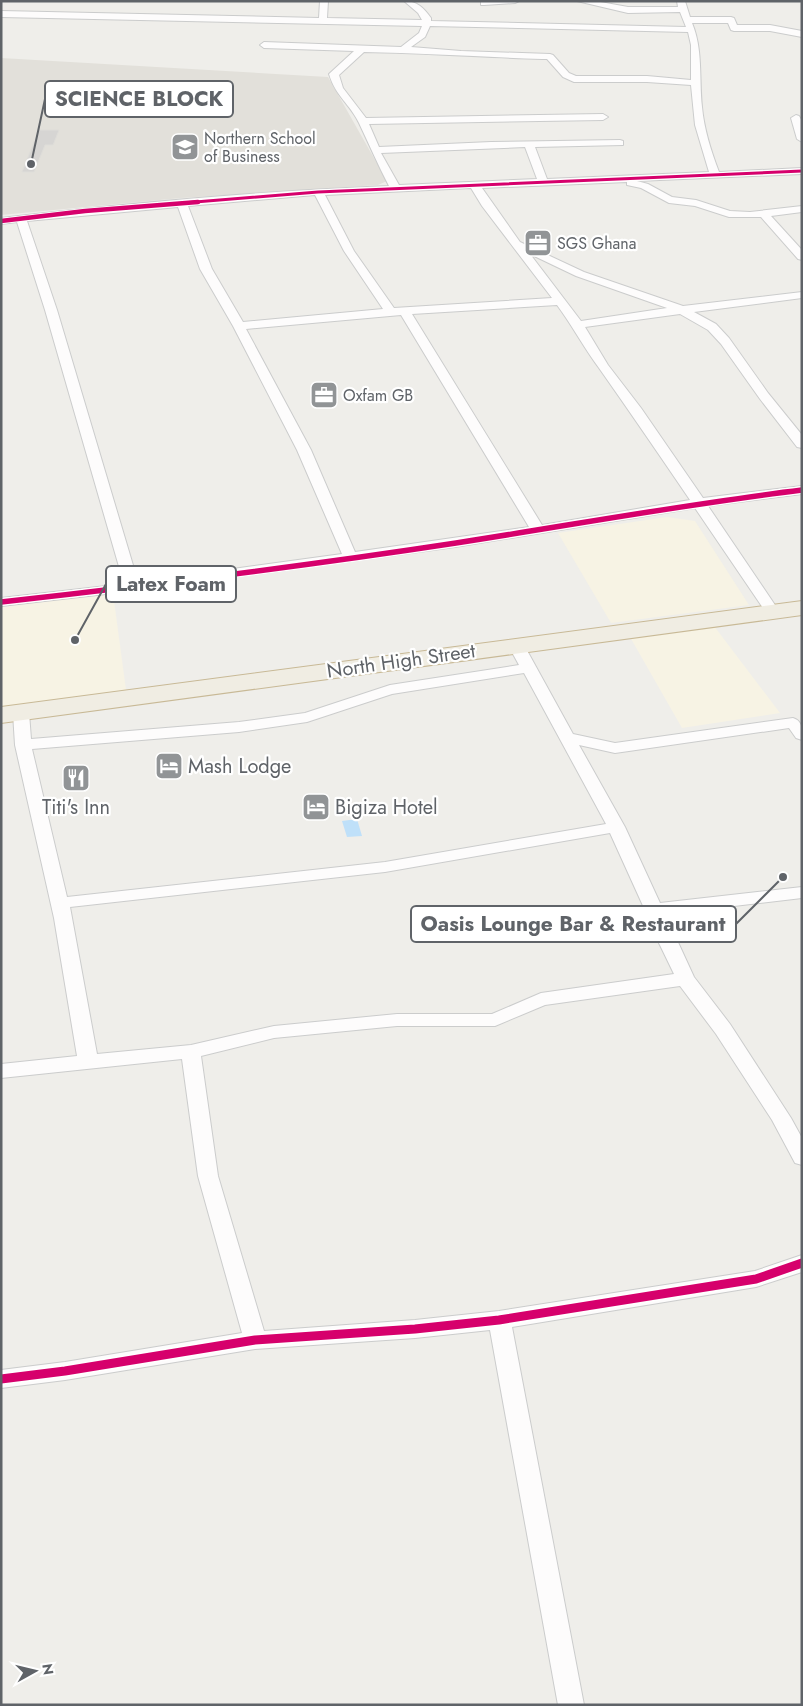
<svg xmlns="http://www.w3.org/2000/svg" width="803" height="1706" viewBox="0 0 803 1706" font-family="Jost,sans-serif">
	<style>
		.commercial { fill: #f7f3e4 }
		.education { fill: #e2e0da }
		.water { fill: #bfe0f9 }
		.building { fill: #d6d5d3; stroke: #deddd9 }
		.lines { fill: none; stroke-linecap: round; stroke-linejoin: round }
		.street-casing { stroke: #cbcccc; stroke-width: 2 }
		.highway-casing { stroke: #c8b996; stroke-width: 2 }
		.street { fill: #fdfcfc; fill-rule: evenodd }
		.highway { fill: #f0ede3; fill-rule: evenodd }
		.cycleway-far3-casing { stroke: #fff; stroke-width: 5 }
		.cycleway-far2-casing { stroke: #fff; stroke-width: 6 }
		.cycleway-far1-casing { stroke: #fff; stroke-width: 8 }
		.cycleway-casing { stroke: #fff; stroke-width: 12 }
		.cycleway-far3 { stroke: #d6006c; stroke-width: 3 }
		.cycleway-far2 { stroke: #d6006c; stroke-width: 4.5 }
		.cycleway-far1 { stroke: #d6006c; stroke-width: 5.5 }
		.cycleway { stroke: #d6006c; stroke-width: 9 }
		.labels { text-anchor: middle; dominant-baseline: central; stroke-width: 4.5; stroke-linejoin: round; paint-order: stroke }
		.far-poi-label { font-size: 16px; fill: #5f6368; stroke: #fff; text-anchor: start }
		.street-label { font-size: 20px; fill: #5f6368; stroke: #fff }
		.poi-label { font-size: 20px; fill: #5f6368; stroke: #fff; text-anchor: start }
		.leader { fill: none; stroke: #5f6368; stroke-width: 2 }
		.callout-dot { fill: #5f6368; stroke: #fff; stroke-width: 2 }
		.callout { fill: #fff; stroke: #5f6368; stroke-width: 2 }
		.callout-label { font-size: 21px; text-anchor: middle; font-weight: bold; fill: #5f6368 }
	</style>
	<rect width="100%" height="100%" fill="#efeeea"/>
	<g class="commercial">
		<polygon points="667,517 695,521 749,605 611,623 558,533"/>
		<polygon points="113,593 126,690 1,707 1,607"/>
		<polygon points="714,626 780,713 682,728 630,637"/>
	</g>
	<polygon class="education" points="1,58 328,77 387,181 378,185 181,198 1,215"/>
	<polygon class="water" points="357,819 362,836 347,837 342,821"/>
	<polygon class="building" points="39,130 59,130 53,145 45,145 34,172 22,172"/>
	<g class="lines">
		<defs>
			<g id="street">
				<path d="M320,1H328L327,18L422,20L418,13L404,1C417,1 424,8 431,18V21L686,27L680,12L628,13L577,1H595L628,7H678L677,1H685L690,17H731L734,18L737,25H770L802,31V37L770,31H734L731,30L728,23H692C703,49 699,78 702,107C704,129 711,151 719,172L802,168V174L637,181L648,184L672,197L696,200L730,211L750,212L802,206V212L771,216L802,250V260L798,259L761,217H729L695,206L669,203L641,188L627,185V182L482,188L520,242L584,272L683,306L802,292V298L694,312L716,324L729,338L768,393L802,435V448L797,447L760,399L721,344L708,330L680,314L585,327L608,365L641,408L703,498L802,486V494L708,506L779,611L777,614H767L695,508L455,547L132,591L1,606V598L124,584L45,310L17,222L1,224V218C130,203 259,191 389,186C378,165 369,144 359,123C350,104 336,97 329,74L354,51L264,48L260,45L264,42L401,47L419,33L422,26L1,17V11L319,18ZM430,26L688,32L691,45V80L647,76H576L569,73L553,55L550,54L461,51L411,47L425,37ZM364,52C424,53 483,57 542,59H547L563,77L574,82H647L691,85L695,125L709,172L547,179L535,147L623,145V141L620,140L491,142L379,147L369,124L603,120L608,117L603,114L366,118L343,88L339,75ZM525,147L537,179L399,185L381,153ZM471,188L482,206L552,298L394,308L354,251L325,195ZM315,195L344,251L383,309L243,322L212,269L188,206ZM178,207L200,269L233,326L297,450L342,554L138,582L57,310L27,221ZM530,254L576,276L667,308L581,321ZM557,305C572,325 584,348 599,368C630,412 660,456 690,500L542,525L412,314ZM401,315L529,527L355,552L311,450L246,329Z"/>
				<polygon points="481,1 519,1 515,3 484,5 481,5"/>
				<polygon points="796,115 799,116 802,121 802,142 797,139 791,118"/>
				<path d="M516,640L521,642L524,645L573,734L615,743L793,718C803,721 802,730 802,740L796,738L789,728L615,753L579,745L625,827L660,903L802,887V898L665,914L694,977L730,1024L791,1118L802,1138V1165L795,1163L772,1120L716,1034L680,986L545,1005L495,1026H397L274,1038L201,1056L218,1176L264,1331L415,1320L499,1311L755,1271L802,1255V1272L756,1287L512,1327L584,1705H558L490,1330L415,1338L255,1349L65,1380L1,1388V1370L65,1362L242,1333L198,1176L182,1059L1,1078V1064L77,1056L54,918L15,745L13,713L15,710H27L29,713L31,739L239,722L305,713L390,685L519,665L508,645L511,642ZM524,673L606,824L385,862L67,897L32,749L239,732L307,722L392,694ZM610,833L644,908L643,910L674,974L541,993L492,1014H397L274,1026L191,1045L97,1054L70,907L385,872Z"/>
			</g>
			<polygon id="highway" points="802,601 802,615 1,723 1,707"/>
		</defs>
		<use href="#street" class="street-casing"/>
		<use href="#highway" class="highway-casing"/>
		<use href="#street" class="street"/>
		<use href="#highway" class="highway"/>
		<defs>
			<polyline id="cycleway-far3" points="183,203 318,192 802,171"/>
			<polyline id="cycleway-far2" points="1,221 85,211 198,202"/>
			<path id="cycleway-far1" d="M1,602C153,585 305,566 456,543C572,525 686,504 802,490"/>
			<polyline id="cycleway" points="1,1379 65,1371 255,1340 415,1329 499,1320 756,1279 802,1263"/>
		</defs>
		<use href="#cycleway-far3" class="cycleway-far3-casing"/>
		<use href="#cycleway-far2" class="cycleway-far2-casing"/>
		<use href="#cycleway-far1" class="cycleway-far1-casing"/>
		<use href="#cycleway" class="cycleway-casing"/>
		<use href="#cycleway-far3" class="cycleway-far3"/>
		<use href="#cycleway-far2" class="cycleway-far2"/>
		<use href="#cycleway-far1" class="cycleway-far1"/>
		<use href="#cycleway" class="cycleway"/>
	</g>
	<defs>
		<symbol id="school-square" viewBox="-11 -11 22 22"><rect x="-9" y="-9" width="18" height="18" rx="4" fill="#919496" stroke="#fff"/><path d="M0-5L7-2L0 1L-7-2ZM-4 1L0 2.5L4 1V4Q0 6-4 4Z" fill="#fff"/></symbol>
		<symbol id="office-square" viewBox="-11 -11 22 22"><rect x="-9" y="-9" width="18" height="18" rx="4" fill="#919496" stroke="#fff"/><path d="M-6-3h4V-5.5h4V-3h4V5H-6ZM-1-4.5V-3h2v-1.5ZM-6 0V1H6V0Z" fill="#fff"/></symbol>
		<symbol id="hotel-square" viewBox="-11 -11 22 22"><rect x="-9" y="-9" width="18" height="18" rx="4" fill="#919496" stroke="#fff"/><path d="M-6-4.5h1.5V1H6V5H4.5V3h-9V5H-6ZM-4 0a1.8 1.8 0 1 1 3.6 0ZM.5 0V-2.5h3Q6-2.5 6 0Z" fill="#fff"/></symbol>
		<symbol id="restaurant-square" viewBox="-11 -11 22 22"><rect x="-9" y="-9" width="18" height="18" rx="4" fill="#919496" stroke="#fff"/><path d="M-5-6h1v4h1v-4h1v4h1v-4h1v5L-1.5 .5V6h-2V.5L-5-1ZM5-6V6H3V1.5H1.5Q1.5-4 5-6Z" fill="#fff"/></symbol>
	</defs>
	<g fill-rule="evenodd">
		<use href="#school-square" x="169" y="131" width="32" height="32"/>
		<use href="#office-square" x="522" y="227" width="32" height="32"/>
		<use href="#office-square" x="308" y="379" width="32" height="32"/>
		<use href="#hotel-square" x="153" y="750" width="32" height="32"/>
		<use href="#restaurant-square" x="60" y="762" width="32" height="32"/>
		<use href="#hotel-square" x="300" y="791" width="32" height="32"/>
	</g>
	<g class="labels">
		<g class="far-poi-label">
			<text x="204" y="138">Northern School<tspan x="204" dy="18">of Business</tspan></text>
			<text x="557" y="243">SGS Ghana</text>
			<text x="343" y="395">Oxfam GB</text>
		</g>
		<g class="street-label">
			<text transform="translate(401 661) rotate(-8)">North High Street</text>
		</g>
		<g class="poi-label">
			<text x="188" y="766">Mash Lodge</text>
			<text x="76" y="807" text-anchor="middle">Titi's Inn</text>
			<text x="335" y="807">Bigiza Hotel</text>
		</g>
	</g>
	<path class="leader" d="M31 164L45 99M75 640L106 584M783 877L736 924"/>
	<g class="callout-dot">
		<circle cx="31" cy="164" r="5"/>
		<circle cx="75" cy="640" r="5"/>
		<circle cx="783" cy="877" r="5"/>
	</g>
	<g class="callout">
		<rect x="45" y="81" width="188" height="36" rx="5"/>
		<rect x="106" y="566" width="130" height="36" rx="5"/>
		<rect x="411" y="906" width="325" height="36" rx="5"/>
	</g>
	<g class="callout-label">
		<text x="139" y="106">SCIENCE BLOCK</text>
		<text x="171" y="591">Latex Foam</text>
		<text x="573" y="931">Oasis Lounge Bar &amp; Restaurant</text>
	</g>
	<rect width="803" height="1706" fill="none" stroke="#5f6368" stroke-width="5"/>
	<g transform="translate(35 1671) rotate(82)" stroke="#ffffff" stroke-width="4" paint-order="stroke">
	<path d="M0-4L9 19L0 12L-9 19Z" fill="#5f6368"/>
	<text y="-8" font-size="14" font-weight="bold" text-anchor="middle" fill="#5f6368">N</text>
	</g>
</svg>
